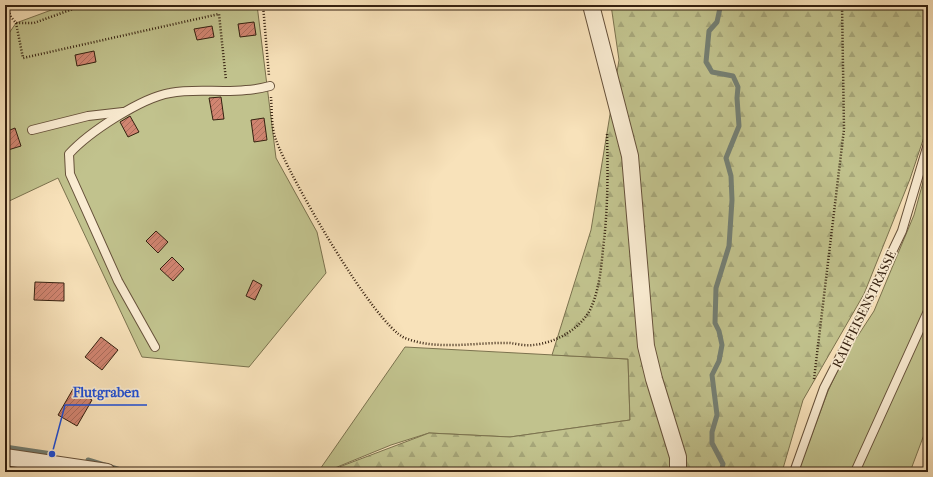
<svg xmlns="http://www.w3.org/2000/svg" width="933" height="477" viewBox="0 0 933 477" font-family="'IM FELL French Canon',serif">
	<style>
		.green { fill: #c1c28d; stroke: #7b724e }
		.forest { fill: url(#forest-firs); stroke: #7b724e }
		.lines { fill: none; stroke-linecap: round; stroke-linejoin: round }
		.stream { stroke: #747f73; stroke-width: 5 }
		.building { fill: url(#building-hatch); stroke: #352110 }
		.lane-casing { stroke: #66513a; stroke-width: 10 }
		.street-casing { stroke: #66513a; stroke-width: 18 }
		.path { stroke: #352110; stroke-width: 2.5; stroke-dasharray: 1 2; stroke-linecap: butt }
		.lane { stroke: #faecd2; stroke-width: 8 }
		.street { stroke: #faecd2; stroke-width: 16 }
		.labels { text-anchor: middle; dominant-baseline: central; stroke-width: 3.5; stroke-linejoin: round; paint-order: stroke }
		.street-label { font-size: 13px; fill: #352110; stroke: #faecd2 }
		.leader { fill: none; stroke: #1d4ed8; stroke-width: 1.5 }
		.callout-dot { fill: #1d4ed8; stroke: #faecd2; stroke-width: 1.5 }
		.callout-label { font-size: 14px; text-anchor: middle; font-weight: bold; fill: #1d4ed8; stroke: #faecd2; stroke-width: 3.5; stroke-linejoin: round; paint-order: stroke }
	</style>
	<defs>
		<pattern id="forest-firs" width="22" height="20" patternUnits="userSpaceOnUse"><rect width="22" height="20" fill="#c1c28d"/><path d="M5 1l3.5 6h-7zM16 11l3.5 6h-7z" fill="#a6a679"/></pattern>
		<pattern id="building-hatch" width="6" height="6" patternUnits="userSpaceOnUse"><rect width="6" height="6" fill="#d18571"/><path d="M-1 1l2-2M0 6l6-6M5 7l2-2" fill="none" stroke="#aa6c5b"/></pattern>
	</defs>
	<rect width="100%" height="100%" fill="#f8e2ba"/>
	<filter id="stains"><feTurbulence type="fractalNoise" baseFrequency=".005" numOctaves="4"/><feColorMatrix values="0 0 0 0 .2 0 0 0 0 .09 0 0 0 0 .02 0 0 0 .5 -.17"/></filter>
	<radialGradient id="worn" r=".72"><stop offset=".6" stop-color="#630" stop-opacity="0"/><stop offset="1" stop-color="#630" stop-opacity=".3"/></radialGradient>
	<g class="green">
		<polygon points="65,5 257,5 276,158 317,232 326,273 249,367 142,357 58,178 5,203 5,39 16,23"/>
		<polygon points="928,164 928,424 910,472 798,472 828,391 844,357 874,311 914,215"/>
		<polygon points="405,347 628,359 630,420 510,437 429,433 391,445 325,472 318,472"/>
	</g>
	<polygon class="forest" points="611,5 928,5 928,125 910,179 864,294 803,400 782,472 326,472 429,433 510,437 630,420 628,359 552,355 591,230 619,60"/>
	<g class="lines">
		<g class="stream">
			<polyline points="719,5 720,8 717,22 709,31 706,62 712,72 733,76 738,87 737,98 739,126 726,158 731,176 732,200 729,246 716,288 715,323 719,331 722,345 719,361 712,375 717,415 712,432 712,443 723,464 721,472"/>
			<polyline points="5,447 52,454"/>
			<polyline points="88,460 127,472"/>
			<polyline points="924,472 928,464"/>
		</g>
	</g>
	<g class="building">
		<polygon points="254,22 256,35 240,37 238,24"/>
		<polygon points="212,26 214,37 197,40 194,29"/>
		<polygon points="94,51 96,62 77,66 75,55"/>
		<polygon points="221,97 224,119 213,120 209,98"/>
		<polygon points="130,116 139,132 128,137 120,122"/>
		<polygon points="264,118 267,140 254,142 251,120"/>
		<polygon points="15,128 21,146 8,150 5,140 5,132"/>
		<polygon points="156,231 168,242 158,253 146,241"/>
		<polygon points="172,257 184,269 173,281 160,269"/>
		<polygon points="253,280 262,285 255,300 246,296"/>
		<polygon points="35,282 64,283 64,301 34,300"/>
		<polygon points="101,337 118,350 102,370 85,357"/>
		<polygon points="73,389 92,400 77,426 58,415"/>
	</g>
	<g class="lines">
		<defs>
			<g id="lane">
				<polyline points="32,130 88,116 123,112"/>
				<path d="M155,347L118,281L70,174L69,154C89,132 141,98 170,93C195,88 220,93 246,90C254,90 262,88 270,86"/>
				<polyline points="794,472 824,388 871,296 902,231 928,144"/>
				<polyline points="855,472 928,311"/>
			</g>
			<g id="street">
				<polyline points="591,5 630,156 646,346 654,379 678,457 678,472"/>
				<polyline points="5,457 107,472"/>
			</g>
		</defs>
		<use href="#lane" class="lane-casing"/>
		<use href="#street" class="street-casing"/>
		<g class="path">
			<polyline points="6,5 11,17 16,23 34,23 84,5"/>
			<polyline points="263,5 269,76"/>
			<polyline points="16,23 23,58 219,14 226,80"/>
			<path d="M271,97C272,110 271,127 276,140C288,174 374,325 405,338C437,351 475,342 510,343C517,344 525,346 533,345C555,343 579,330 590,310C599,291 601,270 603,249C608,210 608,172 607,133"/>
			<polyline points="814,379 844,129 842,5"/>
		</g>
		<use href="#lane" class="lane"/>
		<use href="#street" class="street"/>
	</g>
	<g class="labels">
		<g class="street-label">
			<text transform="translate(864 309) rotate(-64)">RAIFFEISENSTRASSE</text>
		</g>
	</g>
	<path class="leader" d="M52 454L65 405H147"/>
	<circle class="callout-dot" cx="52" cy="454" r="4"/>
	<g class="callout-label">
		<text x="106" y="397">Flutgraben</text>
	</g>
	<rect width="933" height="477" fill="none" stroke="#f8e2ba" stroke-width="20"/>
	<rect x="6" y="6" width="921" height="465" fill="none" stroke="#352110" stroke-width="2"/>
	<rect x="10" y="10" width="913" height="457" fill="none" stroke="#352110"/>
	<rect width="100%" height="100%" filter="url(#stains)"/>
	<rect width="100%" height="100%" fill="url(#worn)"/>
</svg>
